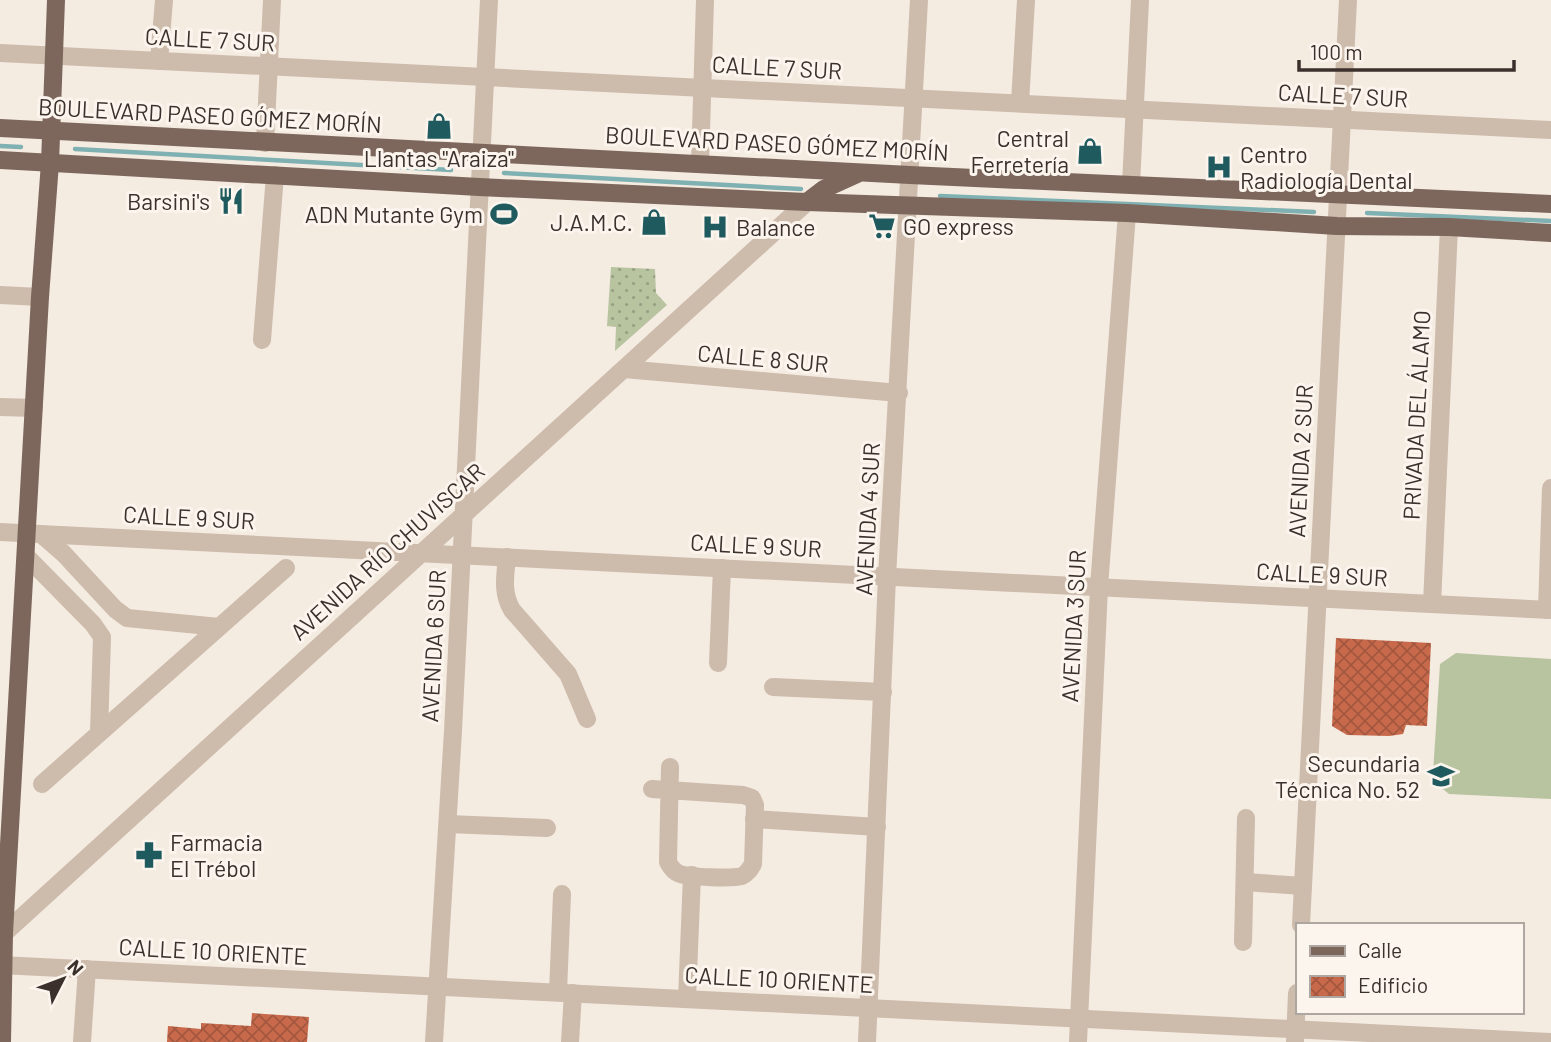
<svg xmlns="http://www.w3.org/2000/svg" width="1551" height="1042" viewBox="0 0 1551 1042" font-family="Barlow,sans-serif">
	<style>
		.grass { fill: #b8c4a0 }
		.park { fill: url(#park-dots) }
		.lines { fill: none; stroke-linecap: round; stroke-linejoin: round }
		.stream { stroke: #7fb0b2; stroke-width: 4.5 }
		.building { fill: url(#building-cross-hatch) }
		.minor { stroke: #cdbbac; stroke-width: 18 }
		.major { stroke: #7d675c; stroke-width: 18 }
		.labels { text-anchor: middle; dominant-baseline: central; stroke-width: 6; stroke-linejoin: round; paint-order: stroke }
		.street-label { font-size: 23px; fill: #3b302b; stroke: #fbf5ee }
		.poi-label { font-size: 23px; fill: #3b302b; stroke: #fbf5ee; text-anchor: end }
	</style>
	<defs>
		<pattern id="park-dots" width="8" height="8" patternUnits="userSpaceOnUse" patternTransform="scale(1.75)"><rect width="8" height="8" fill="#b8c4a0"/><path d="M2 2h.1M6 6h.1" fill="none" stroke="#97a083" stroke-width="1.8" stroke-linecap="round"/></pattern>
		<pattern id="building-cross-hatch" width="8" height="8" patternUnits="userSpaceOnUse" patternTransform="scale(1.75)"><rect width="8" height="8" fill="#c8694b"/><path d="M0 0l8 8M0 8l8-8" fill="none" stroke="#a4573f"/></pattern>
	</defs>
	<rect width="100%" height="100%" fill="#f4ebe1"/>
	<polygon class="grass" points="1456,653 1551,659 1551,799 1449,794 1439,786 1433,774 1440,664"/>
	<polygon class="park" points="611,267 655,269 656,293 667,305 615,351 616,327 607,326"/>
	<g class="lines">
		<g class="stream">
			<polyline points="0,146 21,147"/>
			<polyline points="75,149 451,170"/>
			<polyline points="504,173 801,189"/>
			<polyline points="940,196 1314,212"/>
			<polyline points="1367,213 1551,221"/>
		</g>
	</g>
	<g class="building">
		<polygon points="1336,638 1431,643 1427,726 1406,725 1403,734 1389,736 1347,735 1332,726"/>
		<polygon points="252,1013 309,1017 307,1042 167,1042 168,1026 201,1029 201,1023 251,1026"/>
	</g>
	<g class="lines">
		<g class="minor">
			<polyline points="0,53 1551,130"/>
			<polyline points="159,61 164,0"/>
			<polyline points="1020,103 1026,0"/>
			<polyline points="265,143 272,0"/>
			<polyline points="700,164 705,0"/>
			<polyline points="1131,185 1140,0"/>
			<polyline points="0,295 40,297"/>
			<polyline points="262,340 275,175"/>
			<polyline points="624,369 899,393"/>
			<polyline points="0,407 34,408"/>
			<polyline points="0,532 1551,610"/>
			<polyline points="41,534 64,554 115,609 127,618 219,627"/>
			<polyline points="26,556 93,624 102,637 99,733"/>
			<path d="M507,557C505,577 502,593 512,610L568,674L587,719"/>
			<polyline points="1432,604 1449,227"/>
			<polyline points="1547,610 1551,488"/>
			<polyline points="718,663 722,568"/>
			<polyline points="773,687 883,692"/>
			<polyline points="42,784 286,568"/>
			<path d="M652,789L743,795L752,798L755,805L753,864C750,869 747,874 742,876C732,879 690,877 680,874C674,872 671,868 668,862L670,767"/>
			<polyline points="754,819 877,827"/>
			<polyline points="448,824 547,828"/>
			<polyline points="1245,882 1303,886"/>
			<polyline points="1301,925 1348,0"/>
			<polyline points="0,937 807,202"/>
			<polyline points="1243,942 1246,818"/>
			<polyline points="0,965 1551,1042"/>
			<polyline points="558,992 562,894"/>
			<polyline points="687,999 692,875"/>
			<polyline points="82,1042 87,969"/>
			<polyline points="434,1042 453,731 489,0"/>
			<polyline points="570,1042 573,993"/>
			<polyline points="867,1042 887,577 919,0"/>
			<polyline points="1078,1042 1099,587 1127,213"/>
			<polyline points="1295,1042 1297,993"/>
		</g>
		<g class="major">
			<polyline points="0,128 910,175 1551,204"/>
			<polyline points="0,160 479,187 807,202 1127,213 1337,226 1449,227 1551,233"/>
			<polyline points="807,202 824,189 857,174"/>
			<polyline points="2,1042 4,933 40,297 50,163 56,0"/>
		</g>
	</g>
	<defs>
		<symbol id="shop-bare" viewBox="-9 -9 18 18"><path d="M-5-2.5h2.3a2.7 3.5 0 0 1 5.4 0H5L5.5 6h-11ZM-1.5-2.5h3a1.5 2.3 0 0 0-3 0Z" fill="#1f5a5e" stroke="#fbf5ee" stroke-width="2.5" paint-order="stroke"/></symbol>
		<symbol id="hospital-bare" viewBox="-9 -9 18 18"><path d="M-5-5h3v3.5h4V-5h3V5h-3V1.5h-4V5h-3Z" fill="#1f5a5e" stroke="#fbf5ee" stroke-width="2.5" paint-order="stroke"/></symbol>
		<symbol id="restaurant-bare" viewBox="-9 -9 18 18"><path d="M-5-6h1v4h1v-4h1v4h1v-4h1v5L-1.5 .5V6h-2V.5L-5-1ZM5-6V6H3V1.5H1.5Q1.5-4 5-6Z" fill="#1f5a5e" stroke="#fbf5ee" stroke-width="2.5" paint-order="stroke"/></symbol>
		<symbol id="stadium-bare" viewBox="-9 -9 18 18"><path d="M0-5a6.5 5 0 1 0 0 10a6.5 5 0 1 0 0-10ZM-3.5-1.8h7v3.6h-7Z" fill="#1f5a5e" stroke="#fbf5ee" stroke-width="2.5" paint-order="stroke"/></symbol>
		<symbol id="supermarket-bare" viewBox="-9 -9 18 18"><path d="M-6-5.5h2.5l.6 2H6L4.5 2H-2.5L-4.4-4H-6ZM-1.5 3.2a1.3 1.3 0 1 0 .1 0ZM3 3.2a1.3 1.3 0 1 0 .1 0Z" fill="#1f5a5e" stroke="#fbf5ee" stroke-width="2.5" paint-order="stroke"/></symbol>
		<symbol id="school-bare" viewBox="-9 -9 18 18"><path d="M0-5L7-2L0 1L-7-2ZM-4 1L0 2.5L4 1V4Q0 6-4 4Z" fill="#1f5a5e" stroke="#fbf5ee" stroke-width="2.5" paint-order="stroke"/></symbol>
		<symbol id="pharmacy-bare" viewBox="-9 -9 18 18"><path d="M-2-6h4v4h4v4h-4v4h-4v-4h-4v-4h4Z" fill="#1f5a5e" stroke="#fbf5ee" stroke-width="2.5" paint-order="stroke"/></symbol>
	</defs>
	<g fill-rule="evenodd">
		<use href="#shop-bare" x="420" y="107" width="38" height="38"/>
		<use href="#shop-bare" x="1071" y="132" width="38" height="38"/>
		<use href="#hospital-bare" x="1200" y="148" width="38" height="38"/>
		<use href="#restaurant-bare" x="212" y="182" width="38" height="38"/>
		<use href="#stadium-bare" x="485" y="195" width="38" height="38"/>
		<use href="#shop-bare" x="635" y="203" width="38" height="38"/>
		<use href="#supermarket-bare" x="863" y="207" width="38" height="38"/>
		<use href="#hospital-bare" x="696" y="208" width="38" height="38"/>
		<use href="#school-bare" x="1422" y="757" width="38" height="38"/>
		<use href="#pharmacy-bare" x="130" y="836" width="38" height="38"/>
	</g>
	<g class="labels">
		<g class="street-label">
			<text transform="translate(210 39) rotate(3)">CALLE 7 SUR</text>
			<text transform="translate(777 67) rotate(3)">CALLE 7 SUR</text>
			<text transform="translate(1343 95) rotate(3)">CALLE 7 SUR</text>
			<text transform="translate(210 115) rotate(3)">BOULEVARD PASEO GÓMEZ MORÍN</text>
			<text transform="translate(777 143) rotate(3)">BOULEVARD PASEO GÓMEZ MORÍN</text>
			<text transform="translate(763 358) rotate(5)">CALLE 8 SUR</text>
			<text transform="translate(1416 415) rotate(-87)">PRIVADA DEL ÁLAMO</text>
			<text transform="translate(1300 461) rotate(-87)">AVENIDA 2 SUR</text>
			<text transform="translate(189 517) rotate(3)">CALLE 9 SUR</text>
			<text transform="translate(867 519) rotate(-87)">AVENIDA 4 SUR</text>
			<text transform="translate(756 545) rotate(3)">CALLE 9 SUR</text>
			<text transform="translate(387 551) rotate(-42)">AVENIDA RÍO CHUVISCAR</text>
			<text transform="translate(1322 574) rotate(3)">CALLE 9 SUR</text>
			<text transform="translate(1073 626) rotate(-87)">AVENIDA 3 SUR</text>
			<text transform="translate(433 646) rotate(-87)">AVENIDA 6 SUR</text>
			<text transform="translate(213 951) rotate(3)">CALLE 10 ORIENTE</text>
			<text transform="translate(779 979) rotate(3)">CALLE 10 ORIENTE</text>
		</g>
		<g class="poi-label">
			<text x="1069" y="138">Central<tspan x="1069" dy="26">Ferretería</tspan></text>
			<text x="1240" y="154" text-anchor="start">Centro<tspan x="1240" dy="26">Radiología Dental</tspan></text>
			<text x="439" y="158" text-anchor="middle">Llantas "Araiza"</text>
			<text x="210" y="201">Barsini's</text>
			<text x="483" y="214">ADN Mutante Gym</text>
			<text x="633" y="222">J.A.M.C.</text>
			<text x="903" y="226" text-anchor="start">GO express</text>
			<text x="736" y="227" text-anchor="start">Balance</text>
			<text x="1420" y="763">Secundaria<tspan x="1420" dy="26">Técnica No. 52</tspan></text>
			<text x="170" y="842" text-anchor="start">Farmacia<tspan x="170" dy="26">El Trébol</tspan></text>
		</g>
	</g>
	<rect x="1296" y="923" width="228" height="91" fill="#fbf5ee" stroke="#aea6a0" stroke-width="2"/>
	<rect x="1310" y="946" width="35" height="10" fill="#7d675c" stroke="#aea6a0" stroke-width="2"/>
	<text x="1358" y="958" font-size="21" fill="#3b302b">Calle</text>
	<rect x="1310" y="976" width="35" height="21" fill="url(#building-cross-hatch)" stroke="#aea6a0" stroke-width="2"/>
	<text x="1358" y="993" font-size="21" fill="#3b302b">Edificio</text>
	<g transform="translate(63 979) rotate(48)" stroke="#fbf5ee" stroke-width="5" paint-order="stroke">
	<path d="M0-5L12 26L0 18L-12 26Z" fill="#3b302b"/>
	<text y="-10" font-size="19" font-weight="bold" text-anchor="middle" fill="#3b302b">N</text>
	</g>
	<path d="M1299 60v10h215v-10" fill="none" stroke="#3b302b" stroke-width="3.5"/>
	<text x="1310" y="60" font-size="21" fill="#3b302b" stroke="#fbf5ee" stroke-width="5" paint-order="stroke">100 m</text>
</svg>
